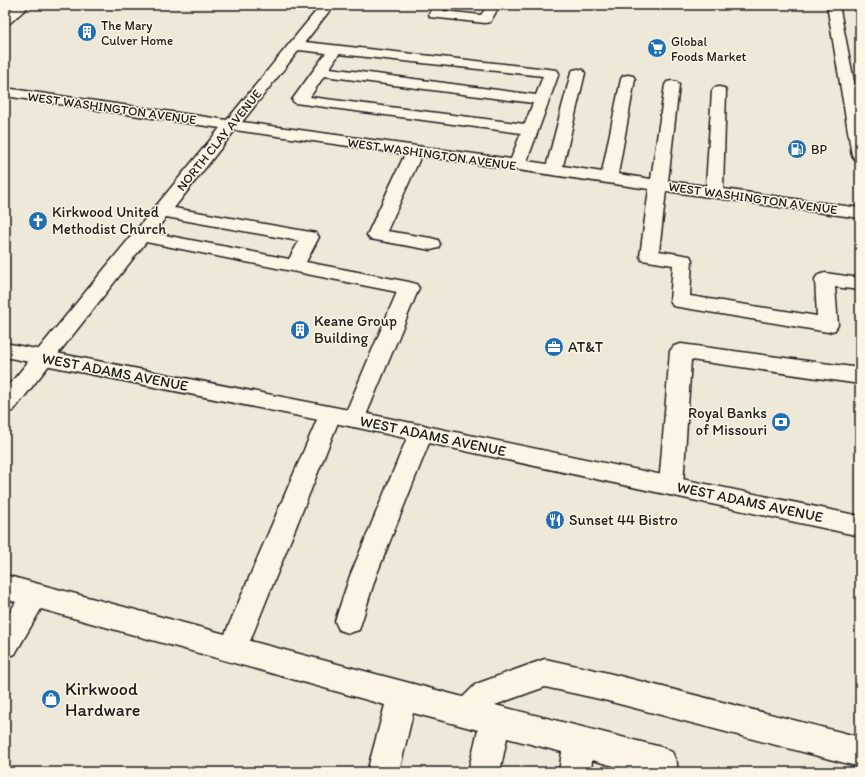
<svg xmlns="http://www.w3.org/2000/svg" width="865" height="777" viewBox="0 0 865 777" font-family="Itim,sans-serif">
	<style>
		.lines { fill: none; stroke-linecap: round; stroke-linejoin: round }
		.minor-casing { stroke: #1c1c1c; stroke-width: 3 }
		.major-casing { stroke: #1c1c1c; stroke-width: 3 }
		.minor { fill: #fcf5e5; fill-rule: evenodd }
		.major { fill: #fcf5e5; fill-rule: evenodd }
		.labels { text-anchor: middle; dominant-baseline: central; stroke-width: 3; stroke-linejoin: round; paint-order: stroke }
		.far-poi-label { font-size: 13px; fill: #1c1c1c; stroke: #fcf5e5; text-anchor: start }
		.far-street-label { font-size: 13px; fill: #1c1c1c; stroke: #fcf5e5 }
		.poi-label { font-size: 15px; fill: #1c1c1c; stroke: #fcf5e5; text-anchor: start }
		.street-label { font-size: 15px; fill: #1c1c1c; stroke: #fcf5e5 }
		.near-poi-label { font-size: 18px; fill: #1c1c1c; stroke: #fcf5e5; text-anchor: start }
	</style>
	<rect width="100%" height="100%" fill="#eee8d9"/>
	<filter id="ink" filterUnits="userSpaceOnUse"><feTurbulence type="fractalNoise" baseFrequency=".025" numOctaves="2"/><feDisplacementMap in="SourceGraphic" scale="8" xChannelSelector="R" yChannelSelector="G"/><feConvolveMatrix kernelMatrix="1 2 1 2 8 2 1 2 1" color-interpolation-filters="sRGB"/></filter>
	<g filter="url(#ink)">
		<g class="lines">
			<defs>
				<g id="minor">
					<polygon points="16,5 30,5 10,23 5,24 5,14"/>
					<path d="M321,5H334L305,42L557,70L559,73L527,161L547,164L571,73L573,70L578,69L583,70L585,73L563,166L602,172L621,79L623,76L628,75L633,76L635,79L618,174L651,179L665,85L667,82L672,81L677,82L679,85L668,181L706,186L712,91L714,88L719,87L724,88L726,91L723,189L860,208V218L666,191L659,251L690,256L692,260L690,296L817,316L815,279L818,275L825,273L860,278V290L835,287L838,325L835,330L828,332L673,306L670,301L673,265L642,260L640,256L649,189L421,156L387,231L431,238L438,240L440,244L438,248L431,250L370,239L367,235L405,154L235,130L174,208L316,233L319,237L306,262L409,282L416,284L419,288L362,425L354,427L346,425L343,419L397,292L146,242L13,411L5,413V390L220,128L5,96V88L227,120ZM299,50L326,53L292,100L295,103L521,133L511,159L242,122ZM339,54L543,76L536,95L330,68ZM324,76L533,103L525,124L310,97ZM166,217L299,241L289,259L154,233Z"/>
					<polygon points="435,5 447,5 443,11 481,15 488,5 500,5 490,22 485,23 430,17 429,14"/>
					<polygon points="681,344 860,368 860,384 691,360 683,485 680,492 671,495 662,492 659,485 670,351 674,346"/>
					<polygon points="330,407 338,409 341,415 250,641 463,697 476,684 545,659 604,672 860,737 860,767 604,700 545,687 495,705 661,747 672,752 677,763 677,772 636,772 592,760 591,772 559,772 562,752 507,738 500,772 468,772 478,730 413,713 399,772 367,772 385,705 41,609 15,654 5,658 5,620 16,602 5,599 5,575 225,634 319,415 322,409"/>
					<polygon points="421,424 429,427 433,433 376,576 359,630 349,633 339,630 335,621 350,576 409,433 413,427"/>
				</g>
				<g id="major">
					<polygon points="827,5 839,5 860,112 860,160 854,158 852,155"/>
					<polygon points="5,343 354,411 860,516 860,536 354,427 5,357"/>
				</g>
			</defs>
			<use href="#minor" class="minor-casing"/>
			<use href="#major" class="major-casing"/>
			<use href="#minor" class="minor"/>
			<use href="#major" class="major"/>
		</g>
	</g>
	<defs>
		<symbol id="building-disc" viewBox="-11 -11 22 22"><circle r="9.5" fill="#1f6fb2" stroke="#fcf5e5"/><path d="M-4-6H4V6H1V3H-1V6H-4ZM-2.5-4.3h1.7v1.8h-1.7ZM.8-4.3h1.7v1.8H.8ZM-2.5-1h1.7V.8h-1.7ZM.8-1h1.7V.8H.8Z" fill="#fff"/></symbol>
		<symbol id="supermarket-disc" viewBox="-11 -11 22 22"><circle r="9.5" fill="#1f6fb2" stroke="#fcf5e5"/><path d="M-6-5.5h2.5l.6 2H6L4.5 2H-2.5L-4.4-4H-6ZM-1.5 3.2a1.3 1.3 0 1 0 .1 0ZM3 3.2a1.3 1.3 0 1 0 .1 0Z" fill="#fff"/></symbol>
		<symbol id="fuel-disc" viewBox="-11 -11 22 22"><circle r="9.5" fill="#1f6fb2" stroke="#fcf5e5"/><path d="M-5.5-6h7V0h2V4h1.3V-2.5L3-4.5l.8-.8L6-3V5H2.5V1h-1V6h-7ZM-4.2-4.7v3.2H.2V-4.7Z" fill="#fff"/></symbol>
		<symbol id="church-disc" viewBox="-11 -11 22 22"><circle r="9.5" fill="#1f6fb2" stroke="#fcf5e5"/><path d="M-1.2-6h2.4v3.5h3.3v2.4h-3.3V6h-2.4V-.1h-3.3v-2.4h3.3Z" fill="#fff"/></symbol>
		<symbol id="office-disc" viewBox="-11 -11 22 22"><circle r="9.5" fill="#1f6fb2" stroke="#fcf5e5"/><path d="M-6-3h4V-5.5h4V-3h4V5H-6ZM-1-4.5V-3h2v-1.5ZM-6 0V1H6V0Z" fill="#fff"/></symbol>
		<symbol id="bank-disc" viewBox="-11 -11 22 22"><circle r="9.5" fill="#1f6fb2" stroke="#fcf5e5"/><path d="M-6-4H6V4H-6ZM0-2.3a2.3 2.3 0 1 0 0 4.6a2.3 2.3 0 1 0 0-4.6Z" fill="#fff"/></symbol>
		<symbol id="restaurant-disc" viewBox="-11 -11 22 22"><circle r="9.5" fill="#1f6fb2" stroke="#fcf5e5"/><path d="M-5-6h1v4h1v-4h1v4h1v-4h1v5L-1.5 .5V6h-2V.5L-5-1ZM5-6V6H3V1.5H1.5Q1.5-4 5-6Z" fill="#fff"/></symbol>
		<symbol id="shop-disc" viewBox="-11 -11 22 22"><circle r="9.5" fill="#1f6fb2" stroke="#fcf5e5"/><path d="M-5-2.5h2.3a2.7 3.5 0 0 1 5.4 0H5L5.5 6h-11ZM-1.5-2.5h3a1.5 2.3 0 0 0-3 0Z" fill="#fff"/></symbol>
	</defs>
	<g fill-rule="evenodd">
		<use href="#building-disc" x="76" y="21" width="22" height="22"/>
		<use href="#supermarket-disc" x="646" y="37" width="22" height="22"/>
		<use href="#fuel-disc" x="786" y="138" width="22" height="22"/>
		<use href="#church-disc" x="27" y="210" width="22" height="22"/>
		<use href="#building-disc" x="289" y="319" width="22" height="22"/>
		<use href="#office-disc" x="543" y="336" width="22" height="22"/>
		<use href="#bank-disc" x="770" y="411" width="22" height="22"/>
		<use href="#restaurant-disc" x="544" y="509" width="22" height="22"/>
		<use href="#shop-disc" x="40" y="688" width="22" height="22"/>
	</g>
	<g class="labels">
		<g class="far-poi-label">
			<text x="101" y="25">The Mary<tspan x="101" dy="15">Culver Home</tspan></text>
			<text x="671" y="41">Global<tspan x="671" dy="15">Foods Market</tspan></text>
			<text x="811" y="149">BP</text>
		</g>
		<g class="far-street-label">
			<text transform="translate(112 108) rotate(8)">WEST WASHINGTON AVENUE</text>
			<text transform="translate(219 140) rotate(-51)">NORTH CLAY AVENUE</text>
			<text transform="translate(432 154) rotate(8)">WEST WASHINGTON AVENUE</text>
			<text transform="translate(753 198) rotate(8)">WEST WASHINGTON AVENUE</text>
		</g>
		<g class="poi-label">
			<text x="52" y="212">Kirkwood United<tspan x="52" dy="17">Methodist Church</tspan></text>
			<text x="314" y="321">Keane Group<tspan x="314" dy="17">Building</tspan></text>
			<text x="568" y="347">AT&amp;T</text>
			<text x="767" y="413" text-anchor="end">Royal Banks<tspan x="767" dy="17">of Missouri</tspan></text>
			<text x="569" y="520">Sunset 44 Bistro</text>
		</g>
		<g class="street-label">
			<text transform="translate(115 372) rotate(11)">WEST ADAMS AVENUE</text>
			<text transform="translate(433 436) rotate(12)">WEST ADAMS AVENUE</text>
			<text transform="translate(750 502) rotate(12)">WEST ADAMS AVENUE</text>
		</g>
		<g class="near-poi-label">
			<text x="65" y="689">Kirkwood<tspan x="65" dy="21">Hardware</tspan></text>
		</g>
	</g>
	<rect width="865" height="777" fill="none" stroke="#fcf5e5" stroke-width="20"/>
	<rect x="10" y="10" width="845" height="757" fill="none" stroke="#1c1c1c" stroke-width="1.5" filter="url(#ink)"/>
</svg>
